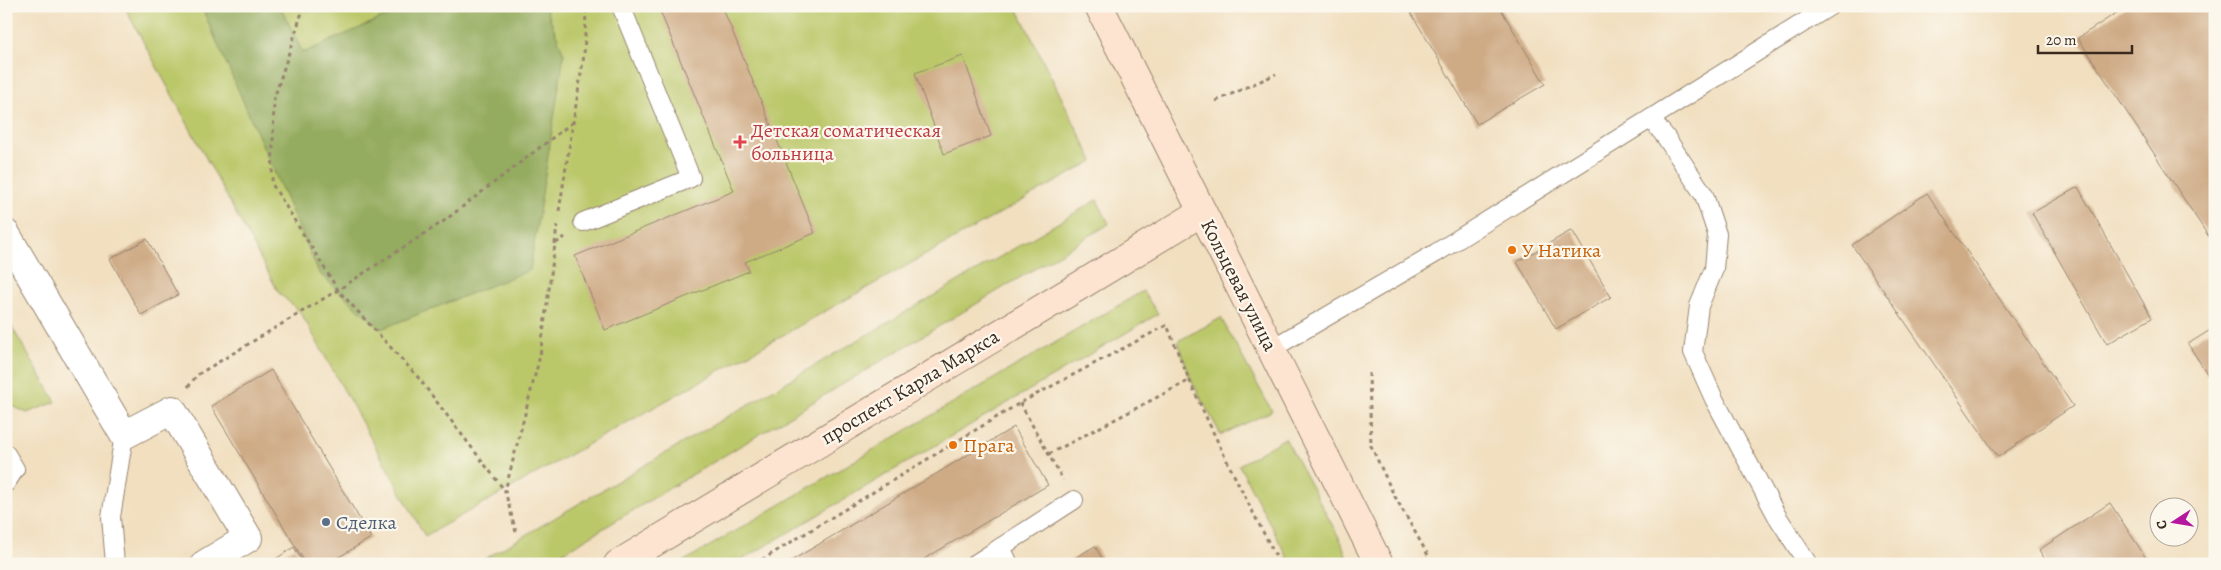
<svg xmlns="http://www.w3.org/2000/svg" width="2221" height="570" viewBox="0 0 2221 570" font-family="Alegreya,serif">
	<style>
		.green { fill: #bbc86a; stroke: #7b7944 }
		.forest { fill: #94ac5e; stroke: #686b3e }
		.building { fill: #ceaa85 }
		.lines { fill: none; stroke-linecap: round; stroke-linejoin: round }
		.lane-casing { stroke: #96846f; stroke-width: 20 }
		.street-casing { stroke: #96846f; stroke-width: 30 }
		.secondary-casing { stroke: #96846f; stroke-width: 30 }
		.path { stroke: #96846f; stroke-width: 3; stroke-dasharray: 4 4; stroke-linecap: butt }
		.lane { stroke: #fff; stroke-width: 18 }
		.street { stroke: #fff; stroke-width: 28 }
		.secondary { stroke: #fde4d0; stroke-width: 28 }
		.health-dot { fill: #e0444e; stroke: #fbf7ec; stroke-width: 2 }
		.food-dot { fill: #e8710a; stroke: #fbf7ec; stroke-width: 2 }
		.service-dot { fill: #5c6f8a; stroke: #fbf7ec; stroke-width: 2 }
		.labels { text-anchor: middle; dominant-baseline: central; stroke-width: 4.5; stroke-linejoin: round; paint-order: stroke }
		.health-label { font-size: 20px; fill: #be3a42; stroke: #fbf7ec; text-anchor: start }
		.food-label { font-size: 20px; fill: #c56008; stroke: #fbf7ec; text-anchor: start }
		.street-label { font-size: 20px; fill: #3b2a1e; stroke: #fbf7ec }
		.service-label { font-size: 20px; fill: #4e5e75; stroke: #fbf7ec; text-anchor: start }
	</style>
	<rect width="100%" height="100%" fill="#fbf7ec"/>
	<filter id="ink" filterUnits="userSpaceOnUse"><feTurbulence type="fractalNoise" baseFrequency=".02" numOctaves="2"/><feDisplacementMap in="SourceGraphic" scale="10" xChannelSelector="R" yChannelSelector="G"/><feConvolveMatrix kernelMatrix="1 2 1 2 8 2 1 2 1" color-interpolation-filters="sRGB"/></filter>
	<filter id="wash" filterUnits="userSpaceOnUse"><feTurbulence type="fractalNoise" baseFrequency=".0096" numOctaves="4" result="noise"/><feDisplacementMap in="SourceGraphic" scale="20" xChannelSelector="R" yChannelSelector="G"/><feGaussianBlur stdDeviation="1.12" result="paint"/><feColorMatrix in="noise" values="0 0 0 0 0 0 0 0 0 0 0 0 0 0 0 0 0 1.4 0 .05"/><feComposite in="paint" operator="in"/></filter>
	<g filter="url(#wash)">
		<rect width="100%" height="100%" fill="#f1dfc0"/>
		<g class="green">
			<polygon points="124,6 1016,6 1093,161 425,536 301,313 279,293"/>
			<polygon points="1097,200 1109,224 544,564 476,564"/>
			<polygon points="1143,291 1158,314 735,564 679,564"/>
			<polygon points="6,317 56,402 27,413 6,403"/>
			<polygon points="1221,318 1272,411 1221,435 1190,378 1178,341"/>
			<polygon points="1285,438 1341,541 1349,564 1291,564 1239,465"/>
		</g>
		<polygon class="forest" points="201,6 280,6 303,53 409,6 545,6 564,54 530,270 381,329 319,273"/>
		<g id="blocks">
			<g class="building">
				<polygon points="658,6 722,6 815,233 745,262 749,271 605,330 575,256 734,191"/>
				<polygon points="1407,6 1499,6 1545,84 1477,124"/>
				<polygon points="2127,6 2215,6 2215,233 2209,237 2078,38"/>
				<polygon points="963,56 991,136 944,154 915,73"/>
				<polygon points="2078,187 2152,318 2107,344 2032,213"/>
				<polygon points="1927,193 2073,406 1998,457 1852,245"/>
				<polygon points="1572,230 1611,297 1556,329 1517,262"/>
				<polygon points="147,239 178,295 141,315 110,259"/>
				<polygon points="2215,327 2215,386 2188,344"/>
				<polygon points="271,370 371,538 327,564 306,564 211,406"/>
				<polygon points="1014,427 1048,485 916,564 786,564"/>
				<polygon points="2110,503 2150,564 2048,564 2039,550"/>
				<polygon points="1095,546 1105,564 1065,564"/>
				<polygon points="294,547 304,564 268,564"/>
			</g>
		</g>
	</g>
	<g filter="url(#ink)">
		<use href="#blocks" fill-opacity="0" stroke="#96846f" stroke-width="1"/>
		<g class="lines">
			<defs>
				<g id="lane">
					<polyline points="1651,119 1665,136 1704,195 1717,234 1714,269 1699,306 1693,352 1714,399 1777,516 1808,564"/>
					<polyline points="583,222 691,178 621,6"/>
					<polyline points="1271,349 1436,253 1830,6"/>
					<polyline points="6,454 15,469 6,483"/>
					<polyline points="1001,547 1009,564"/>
					<polyline points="115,564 111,517 124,435"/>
					<polyline points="975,564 1074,500"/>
				</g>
				<polyline id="street" points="6,234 124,435 172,410 248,538 205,564"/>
				<g id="secondary">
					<polyline points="1099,6 1379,564"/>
					<polyline points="618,564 1202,212"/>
				</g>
			</defs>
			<use href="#lane" class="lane-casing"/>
			<use href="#street" class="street-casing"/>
			<use href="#secondary" class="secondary-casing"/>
			<g class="path">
				<polyline points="304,6 274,99 272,184 338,290 444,221 573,122"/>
				<polyline points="1216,101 1276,74"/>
				<polyline points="559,211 584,55 586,13 590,6"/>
				<polyline points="555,244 557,225"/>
				<polyline points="1369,373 1371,446 1393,493 1433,564"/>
				<polyline points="188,387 197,375 338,290 417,376 505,491"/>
				<polyline points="1020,403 1063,480"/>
				<polyline points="1049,454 1188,381"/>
				<polyline points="516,532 505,491 540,356 555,244 565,237"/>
				<path d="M755,564L1020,403L1167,325C1199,408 1238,485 1280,564"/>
			</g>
			<use href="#lane" class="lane"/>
			<use href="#street" class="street"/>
			<use href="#secondary" class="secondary"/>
		</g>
	</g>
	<path class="health-dot" d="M737.5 134.5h5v5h5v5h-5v5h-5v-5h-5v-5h5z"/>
	<g class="food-dot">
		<circle cx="1512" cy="250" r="5"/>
		<circle cx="953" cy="445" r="5"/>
	</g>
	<circle class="service-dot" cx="326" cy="522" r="5"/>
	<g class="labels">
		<g class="health-label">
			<text x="751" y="130">Детская соматическая<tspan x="751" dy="23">больница</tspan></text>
		</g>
		<g class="food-label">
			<text x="1522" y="250">У Натика</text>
			<text x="963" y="445">Прага</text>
		</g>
		<g class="street-label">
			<text transform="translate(1239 285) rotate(63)">Кольцевая улица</text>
			<text transform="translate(910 387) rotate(-31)">проспект Карла Маркса</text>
		</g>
		<g class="service-label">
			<text x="336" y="522">Сделка</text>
		</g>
	</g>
	<rect width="2221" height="570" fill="none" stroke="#fbf7ec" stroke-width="25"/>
	<g transform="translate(2174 522) rotate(258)"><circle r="24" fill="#fbf7ec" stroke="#aea59a"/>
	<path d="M0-4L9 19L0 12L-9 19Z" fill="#b5179e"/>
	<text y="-8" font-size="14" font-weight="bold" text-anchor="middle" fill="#3b2a1e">С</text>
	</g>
	<path d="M2038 45v8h94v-8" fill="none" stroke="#3b2a1e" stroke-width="2.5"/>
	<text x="2046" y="45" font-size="15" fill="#3b2a1e" stroke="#fbf7ec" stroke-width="4" paint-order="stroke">20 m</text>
</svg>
